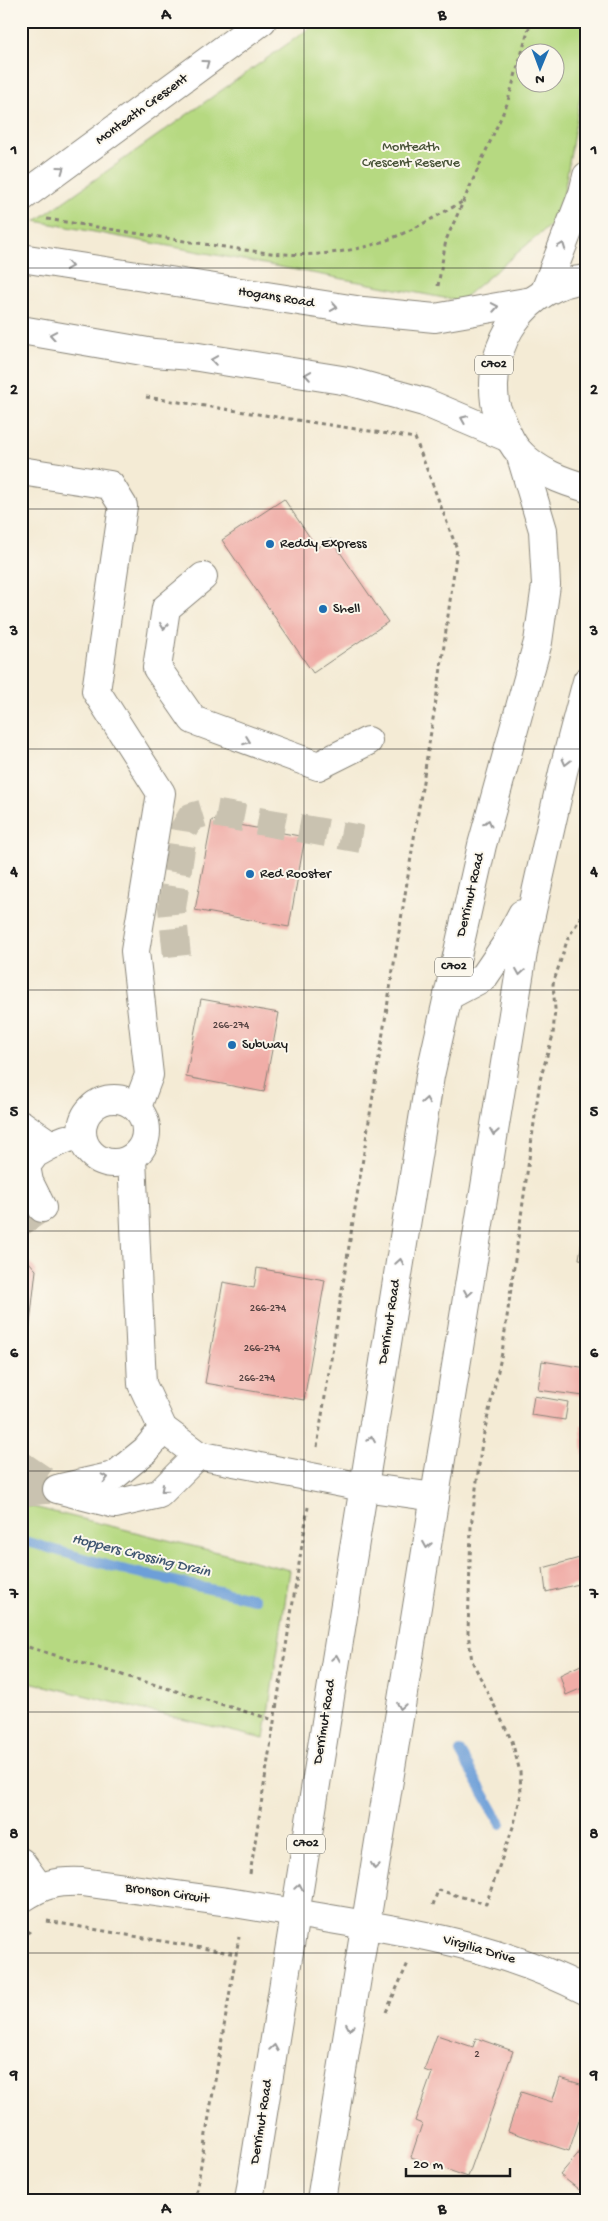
<svg xmlns="http://www.w3.org/2000/svg" width="608" height="2221" viewBox="0 0 608 2221" font-family="'Gochi Hand',sans-serif">
	<style>
		.green { fill: #b6d981; stroke: #697a4e; fill-rule: evenodd }
		.lines { fill: none; stroke-linecap: round; stroke-linejoin: round }
		.stream { stroke: #6d9fd8; stroke-width: 10 }
		.building { fill: #f0ada7 }
		.minor-tunnel { stroke: #c9c2b0; stroke-width: 28; stroke-dasharray: 28 14; stroke-linecap: butt }
		.minor-casing { stroke: #888478; stroke-width: 30 }
		.highway-casing { stroke: #888478; stroke-width: 30 }
		.path { stroke: #888478; stroke-width: 3; stroke-dasharray: 4 4; stroke-linecap: butt }
		.minor { stroke: #fff; stroke-width: 28 }
		.highway { stroke: #fff; stroke-width: 28 }
		.oneway { stroke: #999 }
		.grid { fill: none; stroke: #1c1c1c; stroke-width: 1; stroke-opacity: 0.55 }
		.poi-dot { fill: #1f6fb2; stroke: #fbf7ec; stroke-width: 2 }
		.labels { text-anchor: middle; dominant-baseline: central; stroke-width: 4; stroke-linejoin: round; paint-order: stroke }
		.number-label { font-size: 11px; fill: #51403f }
		.shield { fill: #fbf7ec; stroke: #5f5e5a; stroke-width: 1 }
		.shield-label { font-size: 12px; font-weight: bold; fill: #1c1c1c }
		.street-label { font-size: 14px; fill: #1c1c1c; stroke: #fbf7ec }
		.park-label { font-size: 14px; fill: #4a553a; stroke: #fbf7ec }
		.poi-label { font-size: 14px; fill: #1c1c1c; stroke: #fbf7ec; text-anchor: start }
		.water-label { font-size: 15px; font-style: italic; fill: #405771; stroke: #fbf7ec }
		.neatline { fill: none; stroke: #1c1c1c; stroke-width: 2 }
		.grid-label { font-size: 16px; text-anchor: middle; font-weight: bold; fill: #1c1c1c }
	</style>
	<rect width="100%" height="100%" fill="#fbf7ec"/>
	<filter id="ink" filterUnits="userSpaceOnUse"><feTurbulence type="fractalNoise" baseFrequency=".02" numOctaves="2"/><feDisplacementMap in="SourceGraphic" scale="10" xChannelSelector="R" yChannelSelector="G"/><feConvolveMatrix kernelMatrix="1 2 1 2 8 2 1 2 1" color-interpolation-filters="sRGB"/></filter>
	<filter id="wash" filterUnits="userSpaceOnUse"><feTurbulence type="fractalNoise" baseFrequency=".0096" numOctaves="4" result="noise"/><feDisplacementMap in="SourceGraphic" scale="20" xChannelSelector="R" yChannelSelector="G"/><feGaussianBlur stdDeviation="1.12" result="paint"/><feColorMatrix in="noise" values="0 0 0 0 0 0 0 0 0 0 0 0 0 0 0 0 0 1.4 0 .05"/><feComposite in="paint" operator="in"/></filter>
	<g filter="url(#wash)">
		<rect width="100%" height="100%" fill="#f4ebd5"/>
		<g class="green">
			<path d="M320,21H587V55L560,217L460,301L36,221ZM526,52H556V82H526Z"/>
			<polygon points="21,1504 290,1570 264,1739 21,1680"/>
		</g>
		<g class="lines">
			<g class="stream">
				<polyline points="21,1540 121,1569 254,1599"/>
				<polyline points="460,1752 501,1824"/>
			</g>
		</g>
		<g id="blocks">
			<g class="building">
				<polygon points="284,499 317,548 331,539 388,622 313,673 222,540"/>
				<polygon points="212,820 305,837 289,927 195,910"/>
				<polygon points="201,999 279,1013 264,1092 186,1077"/>
				<polygon points="586,1215 587,1215 587,1260 579,1259"/>
				<polygon points="21,1253 36,1270 27,1350 21,1354"/>
				<polygon points="257,1268 325,1280 304,1400 205,1383 223,1282 254,1288"/>
				<polygon points="542,1361 587,1368 584,1396 538,1390"/>
				<polygon points="534,1396 568,1402 565,1420 531,1415"/>
				<polygon points="581,1426 587,1426 587,1487 585,1487"/>
				<polygon points="587,1556 587,1582 546,1592 543,1568"/>
				<polygon points="587,1662 587,1686 566,1695 560,1675"/>
				<polygon points="437,2035 473,2047 476,2038 513,2051 468,2177 411,2157 422,2124 415,2121 432,2073 424,2070"/>
				<polygon points="560,2078 587,2086 587,2097 569,2151 508,2131 521,2092 552,2102"/>
				<polygon points="587,2143 587,2196 560,2175"/>
			</g>
		</g>
	</g>
	<g filter="url(#ink)">
		<use href="#blocks" fill-opacity="0" stroke="#888478" stroke-width="1"/>
		<g class="lines">
			<g class="minor-tunnel">
				<polyline points="177,956 172,908 184,829 191,817 208,812 361,839"/>
				<polyline points="21,1222 42,1208"/>
				<polyline points="21,1465 57,1489"/>
				<polyline points="21,1492 57,1489"/>
			</g>
			<defs>
				<g id="minor">
					<polyline points="21,198 262,21"/>
					<polyline points="21,258 363,311 435,318 532,301"/>
					<polyline points="21,330 154,353 192,356 348,381 424,402 509,438"/>
					<polyline points="21,471 110,485 123,506 96,691 161,793 135,951 149,1075 137,1107"/>
					<polyline points="203,577 166,608 157,668 193,720 318,766 368,741"/>
					<circle cx="114" cy="1131" r="32"/>
					<polyline points="21,1124 51,1145 66,1139"/>
					<polyline points="132,1158 142,1384 163,1429 198,1455 363,1487"/>
					<polyline points="42,1208 29,1182 26,1166 35,1154 51,1145"/>
					<polyline points="61,1488 114,1476 146,1450 163,1429"/>
					<polyline points="57,1489 115,1504 159,1494 198,1455"/>
					<polyline points="21,1862 39,1887"/>
					<path d="M21,1899C44,1884 55,1881 82,1882L228,1902L295,1913"/>
					<path d="M366,1925C442,1937 518,1955 587,1991"/>
				</g>
				<g id="highway">
					<path d="M587,279C526,284 487,343 495,402C496,409 500,416 503,423C507,434 512,445 520,453C538,472 562,481 587,488"/>
					<polyline points="545,291 583,193 587,176"/>
					<polyline points="448,996 484,977 505,946 522,914"/>
					<polyline points="363,1487 435,1497"/>
					<polyline points="295,1913 366,1925"/>
					<polyline points="249,2200 430,1076 482,845 538,642 546,585 543,530 520,453"/>
					<polyline points="321,2200 524,946 563,772 587,681"/>
				</g>
			</defs>
			<use href="#minor" class="minor-casing"/>
			<use href="#highway" class="highway-casing"/>
			<g class="path">
				<path d="M47,219C97,227 147,235 197,243C254,251 298,261 355,249C394,242 428,221 462,202"/>
				<polyline points="438,286 446,240 507,104 531,21"/>
				<polyline points="146,397 415,438 457,549 440,675 317,1447"/>
				<polyline points="584,833 587,874"/>
				<polyline points="21,1645 274,1720"/>
				<polyline points="250,1874 308,1507"/>
				<polyline points="433,1905 438,1890 486,1904 514,1824 521,1794 520,1772 512,1741 472,1661 468,1633 471,1527 482,1442 502,1353 540,1080 553,1035 555,1009 553,984 568,938 584,912 587,898"/>
				<polyline points="47,1921 236,1954"/>
				<polyline points="21,1938 30,1931"/>
				<polyline points="386,2012 408,1963"/>
				<polyline points="195,2200 239,1937"/>
			</g>
			<use href="#minor" class="minor"/>
			<use href="#highway" class="highway"/>
		</g>
		<defs><path id="oneway-chevron" d="M-2-3.5L2.5 0L-2 3.5" fill="none" stroke-width="1.6" stroke-linecap="round" stroke-linejoin="round" transform="scale(1.25)"/></defs>
		<g class="oneway">
			<use href="#oneway-chevron" transform="translate(206 63) rotate(-36)"/>
			<use href="#oneway-chevron" transform="translate(61 169) rotate(-36)"/>
			<use href="#oneway-chevron" transform="translate(562 246) rotate(-69)"/>
			<use href="#oneway-chevron" transform="translate(69 266) rotate(9)"/>
			<use href="#oneway-chevron" transform="translate(334 307) rotate(9)"/>
			<use href="#oneway-chevron" transform="translate(495 307) rotate(-10)"/>
			<use href="#oneway-chevron" transform="translate(53 335) rotate(-170)"/>
			<use href="#oneway-chevron" transform="translate(214 360) rotate(-171)"/>
			<use href="#oneway-chevron" transform="translate(308 375) rotate(-171)"/>
			<use href="#oneway-chevron" transform="translate(464 419) rotate(-157)"/>
			<use href="#oneway-chevron" transform="translate(164 626) rotate(98)"/>
			<use href="#oneway-chevron" transform="translate(247 741) rotate(21)"/>
			<use href="#oneway-chevron" transform="translate(566 762) rotate(104)"/>
			<use href="#oneway-chevron" transform="translate(488 823) rotate(-75)"/>
			<use href="#oneway-chevron" transform="translate(520 972) rotate(99)"/>
			<use href="#oneway-chevron" transform="translate(426 1101) rotate(-81)"/>
			<use href="#oneway-chevron" transform="translate(494 1132) rotate(99)"/>
			<use href="#oneway-chevron" transform="translate(400 1262) rotate(-81)"/>
			<use href="#oneway-chevron" transform="translate(468 1293) rotate(99)"/>
			<use href="#oneway-chevron" transform="translate(371 1439) rotate(-81)"/>
			<use href="#oneway-chevron" transform="translate(105 1478) rotate(-13)"/>
			<use href="#oneway-chevron" transform="translate(164 1489) rotate(139)"/>
			<use href="#oneway-chevron" transform="translate(427 1545) rotate(99)"/>
			<use href="#oneway-chevron" transform="translate(336 1658) rotate(-81)"/>
			<use href="#oneway-chevron" transform="translate(401 1706) rotate(99)"/>
			<use href="#oneway-chevron" transform="translate(375 1866) rotate(98)"/>
			<use href="#oneway-chevron" transform="translate(299 1887) rotate(-81)"/>
			<use href="#oneway-chevron" transform="translate(350 2027) rotate(99)"/>
			<use href="#oneway-chevron" transform="translate(274 2048) rotate(-81)"/>
		</g>
	</g>
	<path class="grid" d="M304,21V2200M21,268H587M21,509H587M21,749H587M21,990H587M21,1231H587M21,1471H587M21,1712H587M21,1953H587"/>
	<g class="poi-dot">
		<circle cx="270" cy="544" r="5"/>
		<circle cx="323" cy="609" r="5"/>
		<circle cx="250" cy="874" r="5"/>
		<circle cx="232" cy="1045" r="5"/>
	</g>
	<g class="labels">
		<g class="number-label">
			<text x="231" y="1026">266-274</text>
			<text x="268" y="1309">266-274</text>
			<text x="262" y="1349">266-274</text>
			<text x="257" y="1379">266-274</text>
			<text x="477" y="2055">2</text>
		</g>
		<g class="shield">
			<rect x="475" y="355.5" width="38" height="19" rx="4"/>
			<rect x="435" y="957.5" width="38" height="19" rx="4"/>
			<rect x="287" y="1834.5" width="38" height="19" rx="4"/>
		</g>
		<g class="shield-label">
			<text x="494" y="365">C702</text>
			<text x="454" y="967">C702</text>
			<text x="306" y="1844">C702</text>
		</g>
		<g class="street-label">
			<text transform="translate(142 110) rotate(-36)">Monteath Crescent</text>
			<text transform="translate(276 298) rotate(9)">Hogans Road</text>
			<text transform="translate(471 895) rotate(-77)">Derrimut Road</text>
			<text transform="translate(390 1322) rotate(-81)">Derrimut Road</text>
			<text transform="translate(325 1722) rotate(-81)">Derrimut Road</text>
			<text transform="translate(167 1894) rotate(8)">Bronson Circuit</text>
			<text transform="translate(479 1950) rotate(16)">Virgilia Drive</text>
			<text transform="translate(262 2122) rotate(-81)">Derrimut Road</text>
		</g>
		<g class="park-label">
			<text x="411" y="147">Monteath<tspan x="411" dy="16">Crescent Reserve</tspan></text>
		</g>
		<g class="poi-label">
			<text x="280" y="544">Reddy Express</text>
			<text x="333" y="609">Shell</text>
			<text x="260" y="874">Red Rooster</text>
			<text x="242" y="1045">Subway</text>
		</g>
		<g class="water-label">
			<text transform="translate(141 1556) rotate(14)">Hoppers Crossing Drain</text>
		</g>
	</g>
	<rect width="608" height="2221" fill="none" stroke="#fbf7ec" stroke-width="55"/>
	<g transform="translate(540 68) rotate(181)"><circle r="24" fill="#fbf7ec" stroke="#a29f99"/>
	<path d="M0-4L9 19L0 12L-9 19Z" fill="#1f6fb2"/>
	<text y="-8" font-size="14" font-weight="bold" text-anchor="middle" fill="#1c1c1c">N</text>
	</g>
	<path d="M406 2168v8h104v-8" fill="none" stroke="#1c1c1c" stroke-width="2.5"/>
	<text x="413" y="2168" font-size="15" fill="#1c1c1c" stroke="#fbf7ec" stroke-width="4" paint-order="stroke">20 m</text>
	<rect x="28" y="28" width="552" height="2166" class="neatline"/>
	<g class="grid-label">
		<text x="166" y="19">A</text>
		<text x="442" y="19">B</text>
		<text x="14" y="154">1</text>
		<text x="594" y="154">1</text>
		<text x="14" y="394">2</text>
		<text x="594" y="394">2</text>
		<text x="14" y="635">3</text>
		<text x="594" y="635">3</text>
		<text x="14" y="876">4</text>
		<text x="594" y="876">4</text>
		<text x="14" y="1116">5</text>
		<text x="594" y="1116">5</text>
		<text x="14" y="1357">6</text>
		<text x="594" y="1357">6</text>
		<text x="14" y="1598">7</text>
		<text x="594" y="1598">7</text>
		<text x="14" y="1838">8</text>
		<text x="594" y="1838">8</text>
		<text x="14" y="2079">9</text>
		<text x="594" y="2079">9</text>
		<text x="166" y="2213">A</text>
		<text x="442" y="2213">B</text>
	</g>
</svg>
